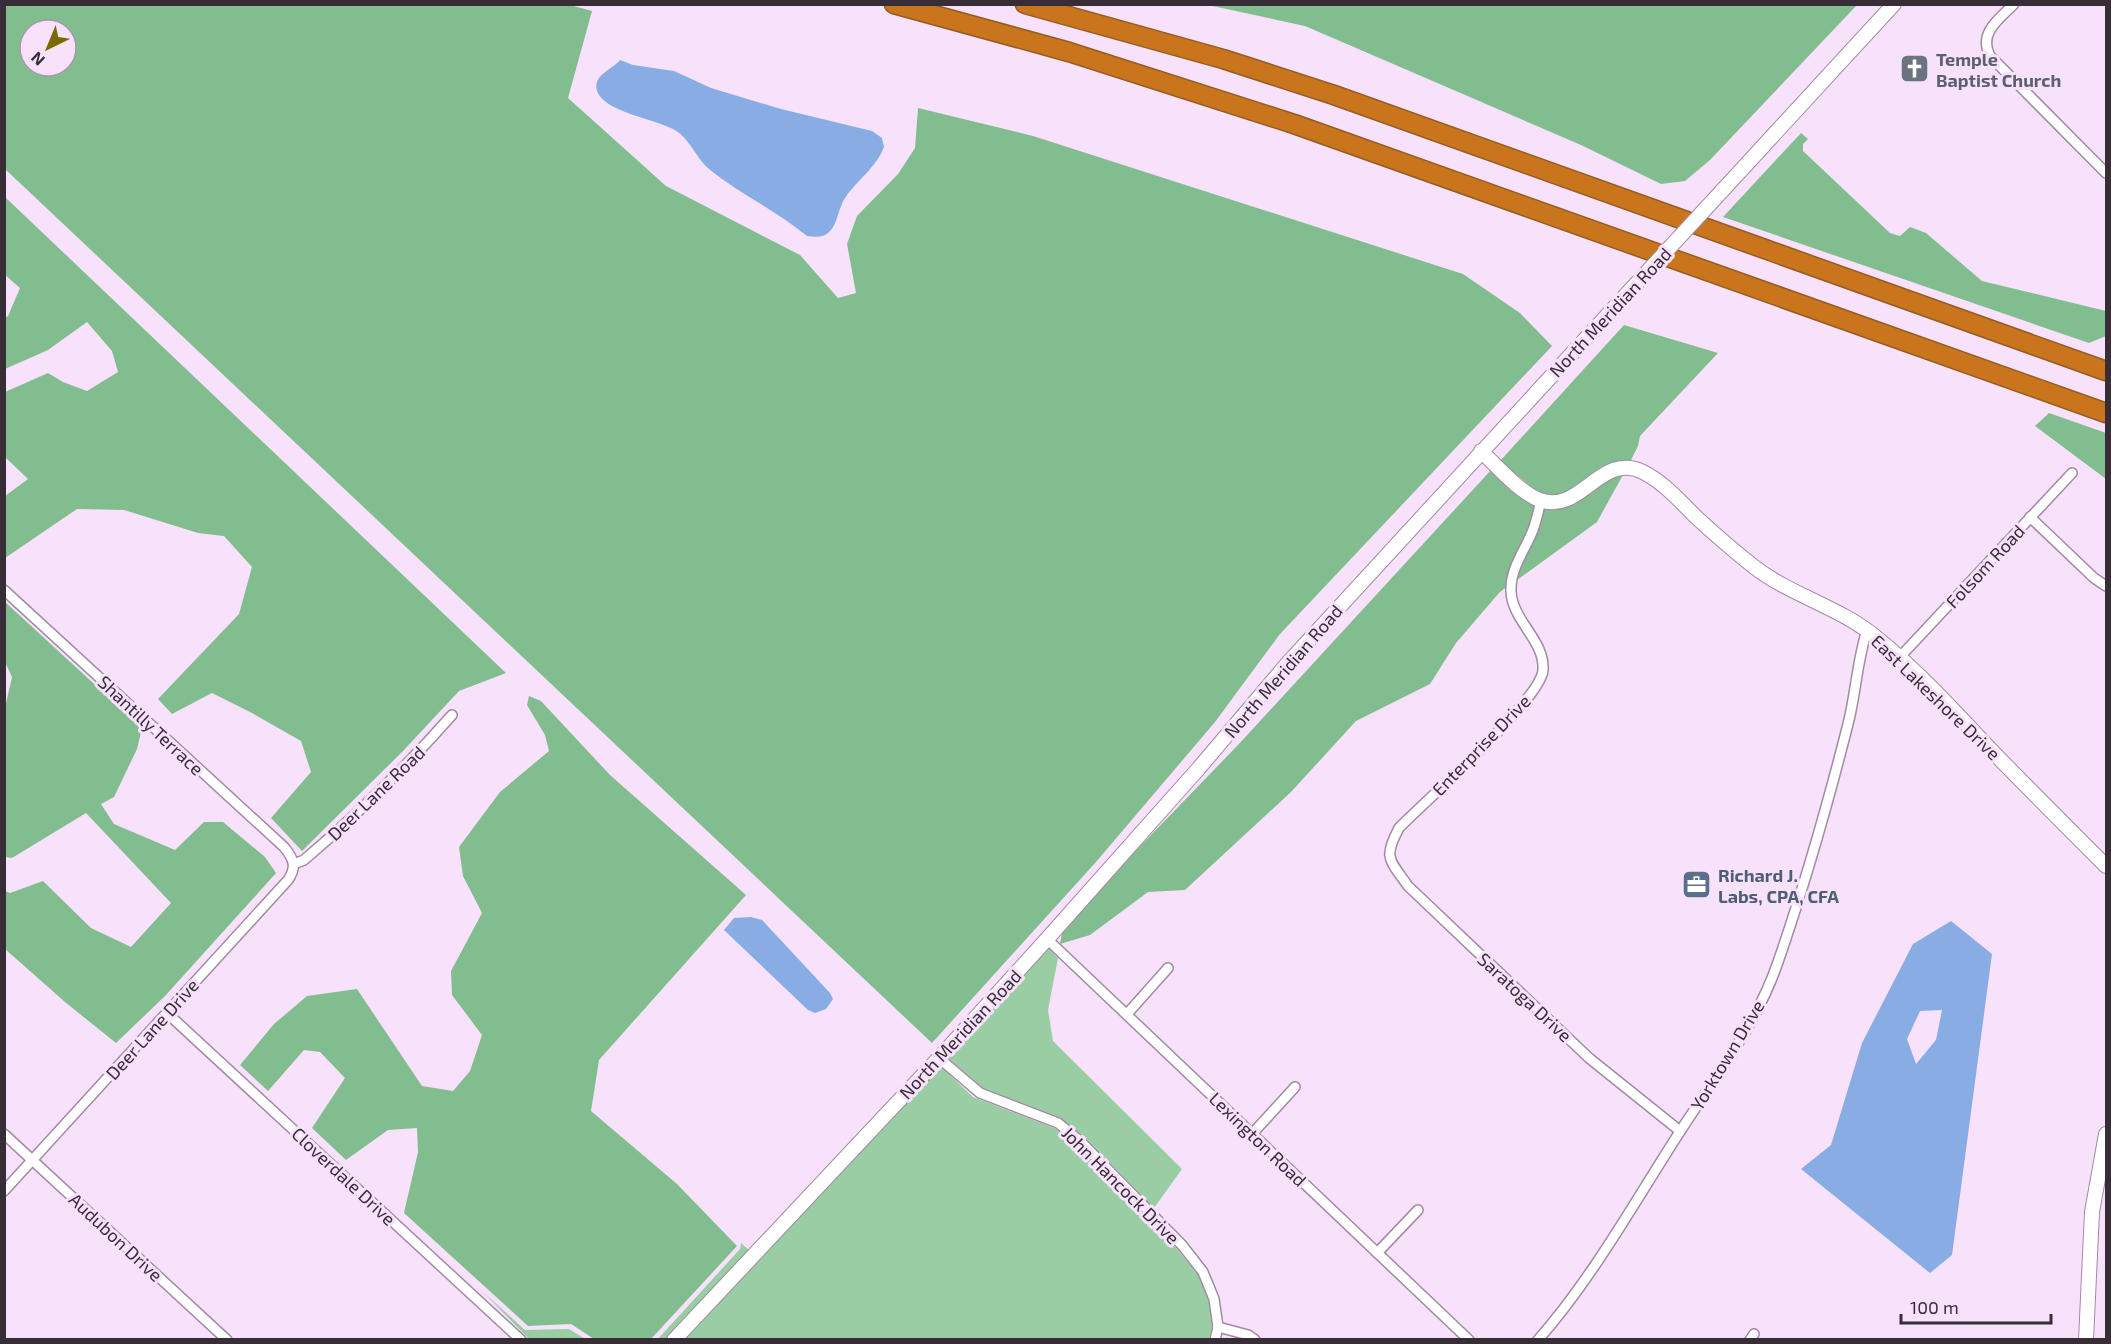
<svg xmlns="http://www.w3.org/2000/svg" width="2111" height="1344" viewBox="0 0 2111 1344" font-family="'Exo 2',sans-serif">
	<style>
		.green { fill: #99cda4 }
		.forest { fill: #82bd8f; fill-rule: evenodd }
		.water { fill: #88ace4; fill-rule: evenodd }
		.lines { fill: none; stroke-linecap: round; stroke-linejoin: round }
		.street-casing { stroke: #a08ba3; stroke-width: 12 }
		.secondary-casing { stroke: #a08ba3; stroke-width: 16 }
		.highway-casing { stroke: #955c25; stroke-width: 21 }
		.street { stroke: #fff; stroke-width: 9 }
		.secondary { stroke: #fff; stroke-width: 14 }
		.highway { stroke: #c8751c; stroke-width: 18 }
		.secondary-bridge-casing { stroke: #a08ba3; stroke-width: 16; stroke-linecap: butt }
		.secondary-bridge { stroke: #fff; stroke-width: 14 }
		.labels { text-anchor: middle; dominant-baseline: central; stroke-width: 6; stroke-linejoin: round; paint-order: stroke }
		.worship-label { font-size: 18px; font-weight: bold; fill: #5b616d; stroke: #f8e1fb; text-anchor: start }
		.street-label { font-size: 18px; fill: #362d37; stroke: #f8e1fb }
		.service-label { font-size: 18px; font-weight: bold; fill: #4e5e75; stroke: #f8e1fb; text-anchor: start }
	</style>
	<rect width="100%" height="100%" fill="#f8e1fb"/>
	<g class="green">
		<polygon points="1047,947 1058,958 1048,1010 1053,1041 1182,1169 1154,1208 1084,1136 1060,1118 983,1088 947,1057"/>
		<polygon points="939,1065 973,1097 1054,1128 1076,1145 1177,1249 1198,1275 1209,1301 1212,1327 1209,1340 680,1340"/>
		<polygon points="741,1243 750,1251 667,1339 657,1340 740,1249"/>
		<polygon points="482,1291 525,1330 569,1329 585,1339 529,1339"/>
	</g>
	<g class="forest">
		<path d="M4,5H570L592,11L568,98L666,186L800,255L838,298L856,293L847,244L857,216L898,174L915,148L918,108L1033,136L1463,274L1520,313L1552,346L1280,634L1215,722L1096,862L932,1043L5,169ZM30,30H66V66H30Z"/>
		<polygon points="1208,5 1857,4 1857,5 1710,160 1685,181 1661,184 1581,145 1305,26"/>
		<polygon points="1801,133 1808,139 1803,144 1803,151 1890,233 1900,236 1910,227 1926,233 1982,281 2106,311 2106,336 2089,343 1723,217"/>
		<polygon points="5,197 506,673 459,691 403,751 302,851 271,818 311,772 301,741 252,713 212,693 172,714 158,699 239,614 252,567 224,536 198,533 124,510 77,509 5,558 5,496 28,479 5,457 5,392 48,373 63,382 87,391 118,372 112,351 87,322 48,350 5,369 5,318 8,316 20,288 5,275"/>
		<polygon points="1624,325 1718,353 1640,436 1638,446 1630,462 1570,492 1551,496 1539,493 1500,461"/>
		<polygon points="2049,413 2106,433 2106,479 2035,426"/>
		<polygon points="1492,469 1535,504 1529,525 1510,567 1505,588 1499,593 1456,643 1430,684 1356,721 1291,792 1185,890 1148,892 1090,935 1060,944 1063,929 1095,893 1238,745"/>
		<path d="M1624,473L1597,522L1517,580C1524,554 1538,533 1545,507L1602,481Z"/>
		<polygon points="4,601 142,728 137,749 114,797 101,804 114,824 175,850 204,822 223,822 265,857 276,873 165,996 116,1043 65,1002 5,949 5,891 10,893 43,881 91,928 131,947 171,903 86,813 12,858 5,857 4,712 12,677 5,662"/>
		<polygon points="529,696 541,701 610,775 746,895 599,1060 591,1111 677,1184 737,1246 651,1339 594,1339 571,1324 528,1326 404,1213 418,1152 417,1128 388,1130 346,1160 312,1128 345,1078 320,1052 304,1050 268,1091 240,1065 274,1024 307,996 357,989 422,1086 453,1091 470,1071 482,1035 452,995 451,971 482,913 463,876 459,847 500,792 549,751 545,735 527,705"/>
	</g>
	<g class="water">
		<path d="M620,60L633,65L674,71L711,88L781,109L872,131L882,138L884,147C876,168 857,180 845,198C838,208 838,224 829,232C823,238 815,237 807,236C785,218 759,203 735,188C727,182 717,176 709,169C696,158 689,137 673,129C654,119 611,113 599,95C588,76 614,69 620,60Z"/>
		<polygon points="751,917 762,920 830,993 833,999 826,1009 815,1013 808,1010 724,930 734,918"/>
		<path d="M1951,921L1992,954L1952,1255L1930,1273L1801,1169L1831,1145L1862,1043L1913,944ZM1942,1010L1936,1040L1916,1064L1907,1039L1920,1011Z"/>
	</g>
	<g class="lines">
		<defs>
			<g id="street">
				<path d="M2014,4C1999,19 1978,33 1990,56L2106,173"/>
				<path d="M1541,500C1539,509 1537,518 1534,527C1527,548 1510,567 1511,591C1512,621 1545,640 1543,670C1541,700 1425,801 1399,828C1383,858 1389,859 1408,886L1589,1058L1680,1131"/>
				<polyline points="2030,517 2094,578 2106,586"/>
				<path d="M4,590L284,847C294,859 297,867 288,880L4,1191"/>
				<polyline points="1899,658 2072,473"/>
				<path d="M294,864L304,860C357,815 406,767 452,715"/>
				<polyline points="1047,939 1469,1340"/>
				<polyline points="167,1013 521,1340"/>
				<polyline points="1127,1014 1168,968"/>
				<polyline points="939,1058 980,1093 1058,1123 1080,1141 1182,1245 1203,1272 1214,1299 1218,1327 1215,1340"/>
				<polyline points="4,1134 227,1340"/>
				<polyline points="1252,1134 1295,1087"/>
				<polyline points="1377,1253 1418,1210"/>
				<polyline points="1218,1327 1248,1335 1255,1340"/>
				<path d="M1538,1340C1594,1276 1635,1201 1681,1130C1716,1076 1757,1024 1778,962C1805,884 1828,803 1848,724C1856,693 1857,661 1867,630"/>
				<polyline points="1750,1340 1754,1334"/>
			</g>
			<g id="secondary">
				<polyline points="1721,192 1894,4"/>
				<path d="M1481,451C1497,466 1519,492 1540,500C1581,515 1600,451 1643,472C1663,482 1679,500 1695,516C1713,533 1733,550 1753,566C1791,596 1841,607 1878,639C1919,672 1955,712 1991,750C2029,789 2068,828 2106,866"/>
				<polyline points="674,1340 939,1058 1047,939 1199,768 1287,664 1636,284"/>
				<polyline points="2086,1340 2092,1212 2106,1134"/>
			</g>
			<g id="highway">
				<polyline points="894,4 1069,52 1294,124 2106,413"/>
				<polyline points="1025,4 1223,59 1334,95 2106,371"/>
			</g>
		</defs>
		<use href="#street" class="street-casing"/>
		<use href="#secondary" class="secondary-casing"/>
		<use href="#highway" class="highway-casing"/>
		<use href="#street" class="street"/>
		<use href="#secondary" class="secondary"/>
		<use href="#highway" class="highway"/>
		<defs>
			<polyline id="secondary-bridge" points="1636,284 1721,192"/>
		</defs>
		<use href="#secondary-bridge" class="secondary-bridge-casing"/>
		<use href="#secondary-bridge" class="secondary-bridge"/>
	</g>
	<defs>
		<symbol id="church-square" viewBox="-11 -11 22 22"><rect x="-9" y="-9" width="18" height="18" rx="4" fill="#6b7280" stroke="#f8e1fb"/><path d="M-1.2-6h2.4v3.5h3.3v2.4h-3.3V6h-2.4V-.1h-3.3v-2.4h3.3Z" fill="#fff"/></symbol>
		<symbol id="office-square" viewBox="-11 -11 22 22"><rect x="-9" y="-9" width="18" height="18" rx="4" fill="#5c6f8a" stroke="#f8e1fb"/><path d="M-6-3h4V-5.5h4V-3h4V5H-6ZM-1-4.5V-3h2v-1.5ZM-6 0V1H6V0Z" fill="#fff"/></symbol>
	</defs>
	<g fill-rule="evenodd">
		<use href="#church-square" x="1898" y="52" width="33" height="33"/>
		<use href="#office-square" x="1680" y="868" width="33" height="33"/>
	</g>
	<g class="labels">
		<g class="worship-label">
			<text x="1936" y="59">Temple<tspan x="1936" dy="21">Baptist Church</tspan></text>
		</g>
		<g class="street-label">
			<text transform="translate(1610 312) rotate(-47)">North Meridian Road</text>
			<text transform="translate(1985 566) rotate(-47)">Folsom Road</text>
			<text transform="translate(1283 671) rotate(-49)">North Meridian Road</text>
			<text transform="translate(1936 697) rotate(44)">East Lakeshore Drive</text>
			<text transform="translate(151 725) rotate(43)">Shantilly Terrace</text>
			<text transform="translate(1481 745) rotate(-46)">Enterprise Drive</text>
			<text transform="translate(376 793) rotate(-44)">Deer Lane Road</text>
			<text transform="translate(1525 997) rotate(43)">Saratoga Drive</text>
			<text transform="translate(152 1029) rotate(-48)">Deer Lane Drive</text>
			<text transform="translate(960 1034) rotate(-47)">North Meridian Road</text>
			<text transform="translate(1727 1055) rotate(-59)">Yorktown Drive</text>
			<text transform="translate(1258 1139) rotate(44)">Lexington Road</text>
			<text transform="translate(344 1176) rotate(43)">Cloverdale Drive</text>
			<text transform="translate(1121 1185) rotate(45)">John Hancock Drive</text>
			<text transform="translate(116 1237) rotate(43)">Audubon Drive</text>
		</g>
		<g class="service-label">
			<text x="1718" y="875">Richard J.<tspan x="1718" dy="21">Labs, CPA, CFA</tspan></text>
		</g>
	</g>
	<rect width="2111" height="1344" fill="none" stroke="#362d37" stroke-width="12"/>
	<g transform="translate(48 48) rotate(223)"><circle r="28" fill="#f8e1fb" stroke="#aa99ad" stroke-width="1.5"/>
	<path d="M0-4.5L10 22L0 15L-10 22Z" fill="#786900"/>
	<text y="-9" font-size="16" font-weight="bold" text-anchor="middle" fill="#362d37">N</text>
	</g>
	<path d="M1901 1314v9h150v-9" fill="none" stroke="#362d37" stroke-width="3"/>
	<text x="1910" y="1314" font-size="18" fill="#362d37" stroke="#f8e1fb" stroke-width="4.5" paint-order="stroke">100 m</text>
</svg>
